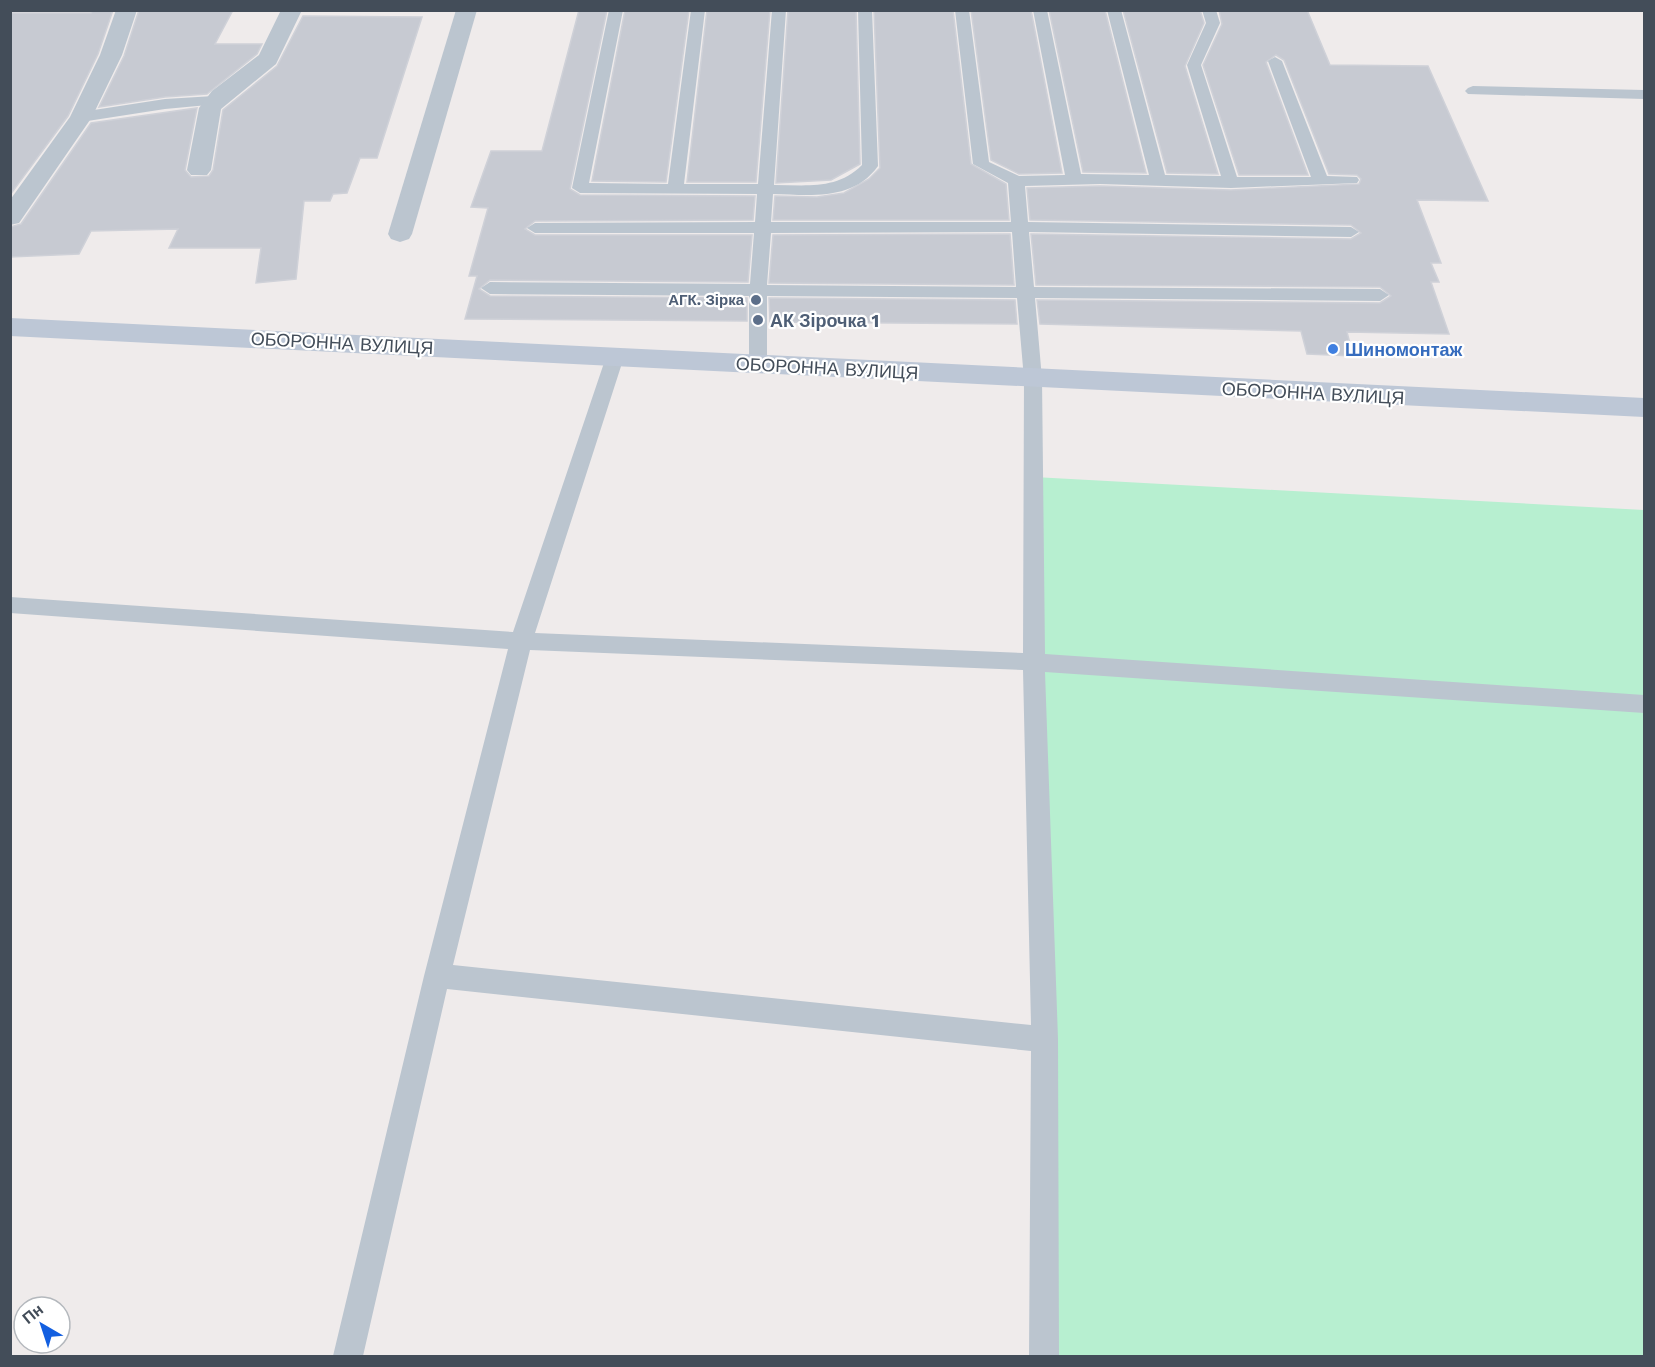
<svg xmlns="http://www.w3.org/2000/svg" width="1655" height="1367" viewBox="0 0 1655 1367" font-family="'Work Sans',sans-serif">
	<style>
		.green { fill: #b7efd0 }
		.building { fill: #c7cad2; stroke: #cfd1d8; stroke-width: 1.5 }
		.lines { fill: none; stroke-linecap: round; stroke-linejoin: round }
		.lane { fill: #bbc5cf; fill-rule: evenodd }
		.street { fill: #bbc5cf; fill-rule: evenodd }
		.secondary { fill: #bdc7d6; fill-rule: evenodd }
		.service-dot { fill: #5c6f8a; stroke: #fff; stroke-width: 2 }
		.shop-dot { fill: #3f7fe0; stroke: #fff; stroke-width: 2 }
		.labels { text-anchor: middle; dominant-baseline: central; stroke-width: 4.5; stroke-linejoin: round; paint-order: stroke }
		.far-service-label { font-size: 15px; font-weight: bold; fill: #4e5e75; stroke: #fff; text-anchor: end }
		.service-label { font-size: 18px; font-weight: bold; fill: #4e5e75; stroke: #fff; text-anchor: start }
		.street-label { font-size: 18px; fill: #434d59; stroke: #fff }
		.shop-label { font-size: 18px; font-weight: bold; fill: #366cbe; stroke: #fff; text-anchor: start }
	</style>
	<rect width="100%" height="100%" fill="#efebeb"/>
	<polygon class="green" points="1034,477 1644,510 1644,1356 1044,1356"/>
	<g class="building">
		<polygon points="93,10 113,10 98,54 68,116 10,195 10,13 91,13"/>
		<polygon points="139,10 233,10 215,44 262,44 257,54 207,94 165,97 99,107 124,56"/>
		<polygon points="579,10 607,10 570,189 580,195 755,196 753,220 535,221 525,229 535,235 752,235 748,282 490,280 479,289 490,296 747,298 747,321 465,319 477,276 469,276 488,208 471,207 491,151 542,151"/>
		<polygon points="625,10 689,10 666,182 592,181"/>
		<polygon points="707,10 770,10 756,182 687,182"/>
		<polygon points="788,10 856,10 860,164 831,180 776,183"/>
		<polygon points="874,10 953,10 971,164 1006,184 1009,220 773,220 775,196 817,197 844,193 869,179 880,168"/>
		<polygon points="971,10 1031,10 1062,173 1019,174 991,160"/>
		<polygon points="1049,10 1105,10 1146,173 1083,172"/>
		<polygon points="1123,10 1200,10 1204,23 1185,66 1218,174 1167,173"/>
		<polygon points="1219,10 1307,10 1330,65 1428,66 1488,201 1417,200 1441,263 1431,263 1439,282 1431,282 1449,334 1347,332 1353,356 1307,354 1301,331 1040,324 1037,300 1380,303 1391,296 1380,287 1036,285 1031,234 1351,239 1361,233 1351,225 1030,220 1027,188 1100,186 1231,190 1359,184 1361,179 1357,175 1329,174 1284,60 1276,55 1266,62 1308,175 1239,175 1203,65 1222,24"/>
		<polygon points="303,16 422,17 377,158 360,158 347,193 333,194 330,201 304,201 296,279 256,283 261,248 169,248 178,229 91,231 79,254 10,257 10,227 21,224 91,123 197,108 185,170 191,177 209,176 213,170 223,110 277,66"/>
		<polygon points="1010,234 1014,285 769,283 773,235"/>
		<polygon points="769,298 1015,300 1017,324 770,322"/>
	</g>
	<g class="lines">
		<g class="lane">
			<path d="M609,10H623L589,183L668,184L691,10H705L684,184H758L772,10H786L774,185C807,185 837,190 862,165L858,10H872L878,166C853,201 811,195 773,194L771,222H1011L1008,183L973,164L955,10H969L989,162L1019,176L1065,175L1033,10H1047L1081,174L1149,175L1107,10H1121L1165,175L1221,176L1187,65L1206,23L1202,10H1216L1220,23L1201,65L1237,177H1311L1268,61L1275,57L1282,61L1327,176L1357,177L1359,180L1357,183L1231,188L1100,184L1025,186L1028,222L1351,227L1359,232L1351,237L1029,232L1034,287L1380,289L1389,295L1380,301L1035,298L1042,379L1045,654L1644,695V713L1045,672L1058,1039L1059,1356H1029L1031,1051L447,989L363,1356H333L424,976L508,649L10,613V597L513,632L606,357L608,353H622L624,357L535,633L1023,653L1024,379L1017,298L767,296V365L765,369H751L749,365V296L490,294L481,288L490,282L750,284L754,233H535L527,228L535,223L755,222L757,194L580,193L572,188ZM1012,232L1016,287L767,285L771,233ZM530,650L1023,670L1031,1025L453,965Z"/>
			<polygon points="1473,86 1644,90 1644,99 1468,94 1465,91 1468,88"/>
			<polygon points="214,96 222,101 219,104 165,109 81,122 73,117 81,112 165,99"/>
		</g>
		<g class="street">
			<polygon points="116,10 137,10 122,55 92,117 19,223 10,225 10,200 70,117 100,55"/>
			<polygon points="281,10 302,10 276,64 221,109 211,170 207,175 191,175 187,170 199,108 212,91 259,55"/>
			<polygon points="456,10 477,10 412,234 409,239 400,242 391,239 388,234"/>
		</g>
		<polygon class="secondary" points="10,318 1644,398 1644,417 10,336"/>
	</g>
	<g class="service-dot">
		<circle cx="756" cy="300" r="6"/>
		<circle cx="758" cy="320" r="6"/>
	</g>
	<circle class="shop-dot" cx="1333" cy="349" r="6"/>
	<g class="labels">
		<g class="far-service-label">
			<text x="744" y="300">АГК. Зірка</text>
		</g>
		<g class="service-label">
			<text x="770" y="320">АК Зірочка 1</text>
		</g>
		<g class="street-label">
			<text transform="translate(342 343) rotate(3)">ОБОРОННА ВУЛИЦЯ</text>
			<text transform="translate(827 368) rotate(3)">ОБОРОННА ВУЛИЦЯ</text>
			<text transform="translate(1313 393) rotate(3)">ОБОРОННА ВУЛИЦЯ</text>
		</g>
		<g class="shop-label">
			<text x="1345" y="349">Шиномонтаж</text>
		</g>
	</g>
	<rect width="1655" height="1367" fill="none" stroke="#434d59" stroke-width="24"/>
	<g transform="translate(42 1325) rotate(321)"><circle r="28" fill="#ffffff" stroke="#b4b8bd" stroke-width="1.5"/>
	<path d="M0-4.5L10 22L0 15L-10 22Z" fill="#135fe0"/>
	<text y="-9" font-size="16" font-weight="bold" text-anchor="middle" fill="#434d59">Пн</text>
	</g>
</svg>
